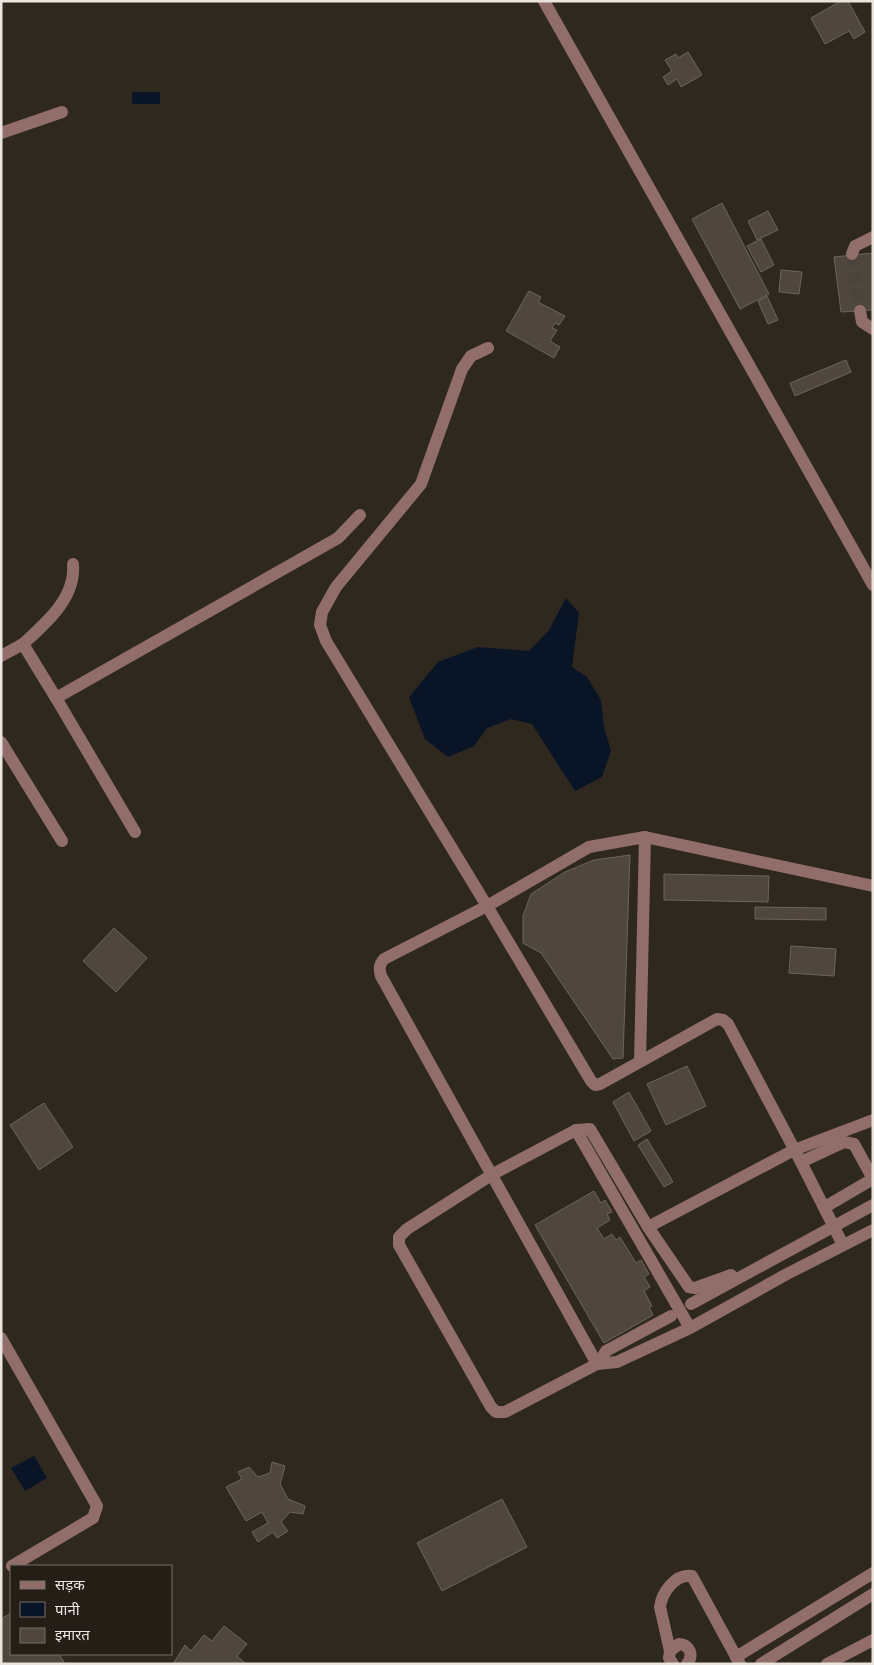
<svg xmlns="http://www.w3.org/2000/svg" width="874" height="1665" viewBox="0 0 874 1665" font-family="'DM Sans','Noto Sans Devanagari',sans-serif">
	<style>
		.water { fill: #091427 }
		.building { fill: #4f473e; stroke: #6d655b }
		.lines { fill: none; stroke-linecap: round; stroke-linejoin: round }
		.minor-tunnel { stroke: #4b443c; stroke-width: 12; stroke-dasharray: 12 6; stroke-linecap: butt }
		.minor { stroke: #916e6a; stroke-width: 12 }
	</style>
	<rect width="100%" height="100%" fill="#2f281f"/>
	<g class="water">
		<rect x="132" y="92" width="28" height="12"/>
		<polygon points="566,598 579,613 572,667 587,677 601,700 604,727 611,751 602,777 575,791 532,724 511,719 487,728 474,746 448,757 425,739 409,697 438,662 478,647 529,651 549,630"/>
		<polygon points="34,1456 47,1478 25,1491 11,1468"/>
	</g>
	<g class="building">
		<polygon points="841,1 848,1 865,32 854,39 849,31 825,44 811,18"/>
		<polygon points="688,52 702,75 681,87 677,79 668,85 663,77 672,71 665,60 676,54 678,58"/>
		<polygon points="722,203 769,294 740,309 692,219"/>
		<polygon points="768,211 778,230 757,240 748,221"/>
		<polygon points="761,239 774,265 761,272 747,246"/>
		<polygon points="873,253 873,310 841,312 834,257"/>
		<polygon points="781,270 802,272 799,294 779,292"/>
		<polygon points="529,291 541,297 538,302 565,316 559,325 555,323 552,328 557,330 550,341 560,347 554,358 506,331"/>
		<polygon points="767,296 778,320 768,324 758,301"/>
		<polygon points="846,360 851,372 795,396 790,383"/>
		<polygon points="630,855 623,1058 613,1059 541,953 523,943 523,916 531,894 565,872 594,860"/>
		<polygon points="664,874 769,876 768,902 664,900"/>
		<polygon points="755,907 826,908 826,920 755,919"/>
		<polygon points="114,928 147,958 116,992 83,961"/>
		<polygon points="791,946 836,949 834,976 789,973"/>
		<polygon points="687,1066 706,1106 666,1125 647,1084"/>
		<polygon points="629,1092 651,1131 634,1141 613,1102"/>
		<polygon points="44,1103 73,1147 39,1170 10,1125"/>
		<polygon points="647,1139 673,1182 664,1187 638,1145"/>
		<polygon points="594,1191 601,1203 605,1200 612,1212 607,1214 610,1220 597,1228 604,1239 612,1234 616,1240 620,1237 636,1263 641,1260 649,1274 644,1277 650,1287 644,1291 652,1306 649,1307 653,1315 604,1343 535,1225"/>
		<polygon points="272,1462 285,1466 280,1484 288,1499 305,1506 303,1514 290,1512 281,1522 288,1531 277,1538 273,1532 258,1542 252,1532 268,1523 262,1512 246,1521 226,1487 242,1479 238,1472 249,1467 258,1477 270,1473"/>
		<polygon points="502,1499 527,1547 442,1591 417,1543"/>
		<polygon points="11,1613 11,1654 59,1654 65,1664 1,1664 1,1619"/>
		<polygon points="224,1626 247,1644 237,1656 246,1664 173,1664 185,1645 191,1651 204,1635 212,1641"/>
	</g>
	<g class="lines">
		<polyline class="minor-tunnel" points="852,254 860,311"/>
		<g class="minor">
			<polyline points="544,1 873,585"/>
			<polyline points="1,133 62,112"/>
			<polyline points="852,254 855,246 873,237"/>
			<polyline points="860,311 862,322 873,329"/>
			<polyline points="488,348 471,356 462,369 421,484 336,587 322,612 320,625 326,641 487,906 591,1081 595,1085 600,1084 717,1019 723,1020 728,1024 801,1162"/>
			<path d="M23,644C46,623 76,598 73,564"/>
			<polyline points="1,656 23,644 56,698 338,538 360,515"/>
			<polyline points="56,698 135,832"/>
			<polyline points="1,742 62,841"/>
			<polyline points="640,1061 645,837"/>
			<polyline points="576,1130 590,1129 648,1227 794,1150 873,1120"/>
			<polyline points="825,1207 871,1180 871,1175 854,1144 844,1142 801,1162 843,1245"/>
			<polyline points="648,1227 689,1287 695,1288 731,1275"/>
			<polyline points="691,1304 873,1205"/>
			<polyline points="690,1328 576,1130 493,1174 407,1229 399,1237 399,1245 491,1407 496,1412 505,1412 597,1364 617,1362 690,1328 787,1274 873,1230"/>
			<polyline points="1,1338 97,1506 93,1518 12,1566"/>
			<polyline points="599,1363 606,1351 671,1316"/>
			<path d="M597,1364L381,976C379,969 379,965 384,959L487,906L589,847L645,837L873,886"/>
			<path d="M670,1651L660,1607C662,1592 676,1573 692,1576L740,1664"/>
			<polyline points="736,1657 873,1573"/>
			<path d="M673,1664L669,1658L670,1651L679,1644C690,1645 694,1655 687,1664"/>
			<polyline points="761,1664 873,1594"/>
			<polyline points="827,1664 873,1640"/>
		</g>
	</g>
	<rect width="874" height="1665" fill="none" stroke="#eae5df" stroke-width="5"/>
	<rect x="10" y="1565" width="162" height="90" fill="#251e16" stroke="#746e66"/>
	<rect x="20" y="1581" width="25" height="8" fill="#916e6a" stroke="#746e66"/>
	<text x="55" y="1590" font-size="15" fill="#eae5df">सड़क</text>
	<rect x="20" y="1602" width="25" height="15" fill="#091427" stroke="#746e66"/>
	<text x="55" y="1615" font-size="15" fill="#eae5df">पानी</text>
	<rect x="20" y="1628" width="25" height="15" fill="#4f473e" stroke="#746e66"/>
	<text x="55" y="1640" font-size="15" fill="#eae5df">इमारत</text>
</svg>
